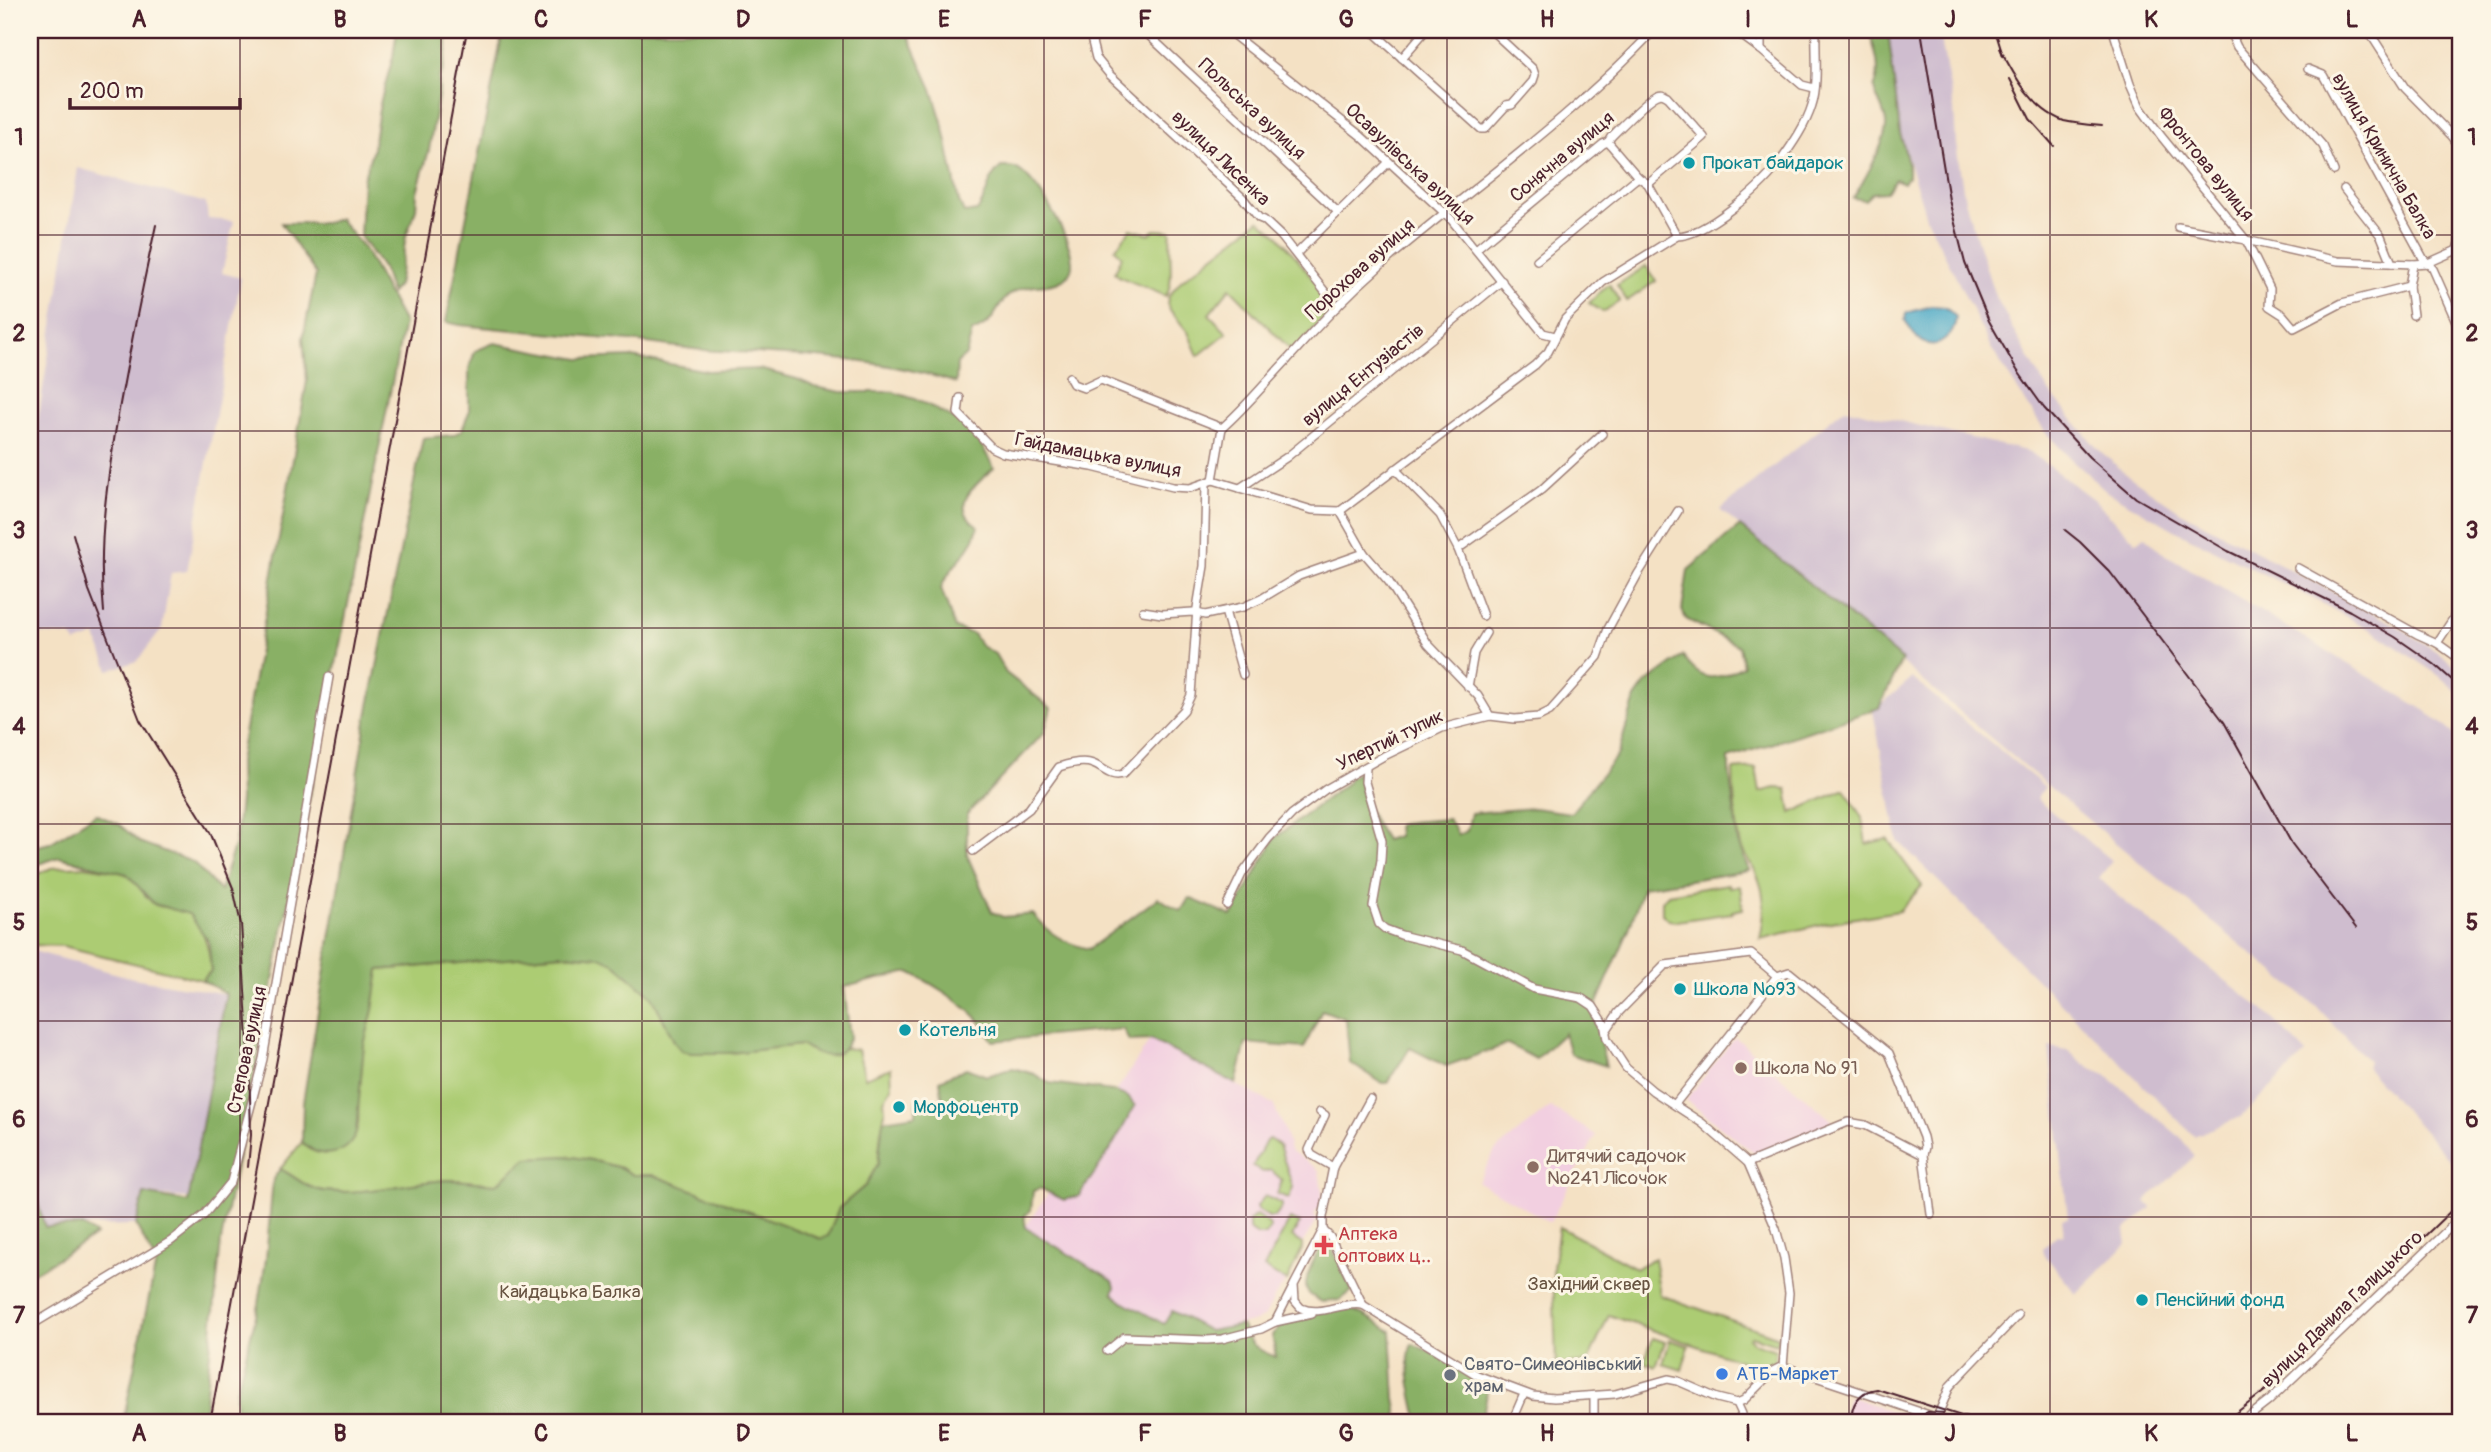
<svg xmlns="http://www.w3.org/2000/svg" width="2491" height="1452" viewBox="0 0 2491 1452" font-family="Pangolin,sans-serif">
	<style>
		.built { fill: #f2cfe0 }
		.industrial { fill: #cfbdcf }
		.green { fill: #accc73; stroke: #7b764f; stroke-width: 2 }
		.forest { fill: #89b065; stroke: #6a6848; stroke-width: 2 }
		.water { fill: #47a7c6; stroke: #486378; stroke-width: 2 }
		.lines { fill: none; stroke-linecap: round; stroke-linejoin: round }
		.minor-casing { stroke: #9f8078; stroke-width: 10 }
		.minor { stroke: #fff; stroke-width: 7 }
		.tram { stroke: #4a1f2b; stroke-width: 2 }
		.rail { stroke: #4a1f2b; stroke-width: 2 }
		.grid { fill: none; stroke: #4a1f2b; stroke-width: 2; stroke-opacity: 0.55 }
		.culture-dot { fill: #0f9aa8; stroke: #fcf5e5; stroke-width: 2.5 }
		.education-dot { fill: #8d6e63; stroke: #fcf5e5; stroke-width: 2.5 }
		.health-dot { fill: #e0444e; stroke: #fcf5e5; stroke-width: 2.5 }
		.shop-dot { fill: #3f7fe0; stroke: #fcf5e5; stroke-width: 2.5 }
		.worship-dot { fill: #6b7280; stroke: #fcf5e5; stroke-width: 2.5 }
		.labels { text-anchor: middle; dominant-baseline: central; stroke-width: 6; stroke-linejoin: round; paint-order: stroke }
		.street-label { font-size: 19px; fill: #4a1f2b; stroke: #fcf5e5 }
		.culture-label { font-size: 19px; fill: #0d838f; stroke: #fcf5e5; text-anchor: start }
		.education-label { font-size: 19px; fill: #785e54; stroke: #fcf5e5; text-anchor: start }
		.health-label { font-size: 19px; fill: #be3a42; stroke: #fcf5e5; text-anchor: start }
		.park-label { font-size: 19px; fill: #675341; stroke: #fcf5e5 }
		.worship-label { font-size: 19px; fill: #5b616d; stroke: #fcf5e5; text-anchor: start }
		.shop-label { font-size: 19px; fill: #366cbe; stroke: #fcf5e5; text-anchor: start }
		.neatline { fill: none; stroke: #4a1f2b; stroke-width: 2.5 }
		.grid-label { font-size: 23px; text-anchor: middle; font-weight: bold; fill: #4a1f2b }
	</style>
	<rect width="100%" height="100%" fill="#fcf5e5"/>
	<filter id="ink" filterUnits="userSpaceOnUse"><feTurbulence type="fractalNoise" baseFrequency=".0143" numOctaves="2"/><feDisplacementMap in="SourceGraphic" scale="14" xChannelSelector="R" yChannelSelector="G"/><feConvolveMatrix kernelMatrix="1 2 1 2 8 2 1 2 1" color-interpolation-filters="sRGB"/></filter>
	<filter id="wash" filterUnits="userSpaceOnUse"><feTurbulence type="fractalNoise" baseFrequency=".00686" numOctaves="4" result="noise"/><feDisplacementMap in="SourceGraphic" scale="28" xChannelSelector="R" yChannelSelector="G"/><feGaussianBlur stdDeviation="1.57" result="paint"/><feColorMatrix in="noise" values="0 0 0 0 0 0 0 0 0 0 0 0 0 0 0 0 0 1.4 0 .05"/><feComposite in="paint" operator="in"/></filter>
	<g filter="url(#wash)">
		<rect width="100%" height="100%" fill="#f4e1c4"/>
		<g class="built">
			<polygon points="1735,1037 1835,1123 1758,1156 1686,1100"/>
			<polygon points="1151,1039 1273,1104 1285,1131 1290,1150 1319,1170 1324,1205 1321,1210 1316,1210 1314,1216 1318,1219 1302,1244 1302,1249 1285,1283 1274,1298 1265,1316 1257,1321 1209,1331 1172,1311 1164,1325 1119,1299 1025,1228"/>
			<polygon points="1550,1107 1596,1135 1550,1222 1478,1182 1495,1151"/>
			<polygon points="1849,1396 1910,1418 1906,1422 1840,1422"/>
		</g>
		<g class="industrial">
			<polygon points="1888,30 1939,30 1954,109 1956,144 1965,201 1994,293 2017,337 2047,389 2097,448 2127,475 2181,512 2396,625 2437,652 2461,671 2461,695 2438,675 2373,631 2312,598 2180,533 2108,492 2071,459 2045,432 1991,348 1926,217 1900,133"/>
			<polygon points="78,168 206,203 208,219 234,221 222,273 241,278 187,571 171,573 162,629 137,661 109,670 96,636 76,643 71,636 30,633 30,471"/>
			<polygon points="1845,408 2030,452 2094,500 2136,542 2145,536 2160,551 2426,711 2461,740 2461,1172 2366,1067 2368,1061 2318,1008 2112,840 1901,662 1902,660 1720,510"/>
			<polygon points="1912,678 2045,787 2036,799 2112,861 2099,878 2125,902 2265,1011 2306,1053 2241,1117 2194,1136 1898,841 1873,711"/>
			<polygon points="33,951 133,978 226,994 188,1198 144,1194 136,1225 45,1227 30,1177 30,962"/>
			<polygon points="2049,1047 2067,1050 2091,1069 2106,1075 2179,1136 2195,1156 2145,1201 2151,1208 2125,1230 2127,1244 2076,1294 2044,1254 2043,1248 2057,1235 2064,1234 2062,1219 2068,1218"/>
		</g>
		<g class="green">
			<polygon points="1259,220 1279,236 1329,299 1331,310 1293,352 1230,288 1209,314 1227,333 1198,356 1188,332 1169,309 1167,303 1169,296 1181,281"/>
			<path d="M1131,229L1149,234L1155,230L1171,231C1168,250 1175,282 1166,296L1120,277L1115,272L1122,256L1115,249Z"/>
			<polygon points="1646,266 1656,281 1627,301 1617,285"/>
			<polygon points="1609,284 1620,301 1603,312 1589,303"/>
			<path d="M1756,768L1760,792L1776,788L1787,789L1791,813L1845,789L1862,818L1866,844L1887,839L1922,886L1899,911L1831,922L1760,939C1764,921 1766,898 1759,880C1755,868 1745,858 1741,846C1735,821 1734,796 1733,770Z"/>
			<path d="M83,866C96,868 114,869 126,874C138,880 144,899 156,905C163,909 170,906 177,908C203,915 210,950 211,971L202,980L63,946L30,945V877L52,868Z"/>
			<polygon points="1728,884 1729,888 1740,886 1743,909 1732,911 1732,913 1677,921 1669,920 1662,914 1662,901 1668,894"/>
			<path d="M562,954L601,957L614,963L652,996L675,1043L682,1051L691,1053H730L801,1045L810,1050L837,1054L844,1048L858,1050L865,1078L891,1068L892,1087L884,1100L885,1113L881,1131L878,1164L866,1185L839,1208L828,1237L821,1239L653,1175H633L621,1168L591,1160L566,1156L527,1158L497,1184C481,1183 464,1180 448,1180C408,1182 364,1196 324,1191C307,1189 295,1176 280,1169L302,1142C319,1161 341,1155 355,1134C360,1126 358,1112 358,1102C360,1057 370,1014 379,970Z"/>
			<polygon points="1270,1139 1279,1145 1293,1187 1289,1198 1277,1194 1282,1180 1271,1170 1263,1172 1253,1166 1266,1141"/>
			<polygon points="1265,1196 1282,1204 1282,1208 1275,1217 1269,1217 1258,1210 1257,1206"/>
			<polygon points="1256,1215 1269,1224 1270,1228 1266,1235 1258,1235 1249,1229 1249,1221"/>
			<polygon points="1290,1219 1300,1223 1292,1237 1302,1244 1302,1249 1287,1281 1264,1268"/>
			<polygon points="1559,1227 1636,1268 1654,1258 1660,1295 1779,1337 1777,1344 1751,1336 1749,1338 1754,1343 1775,1350 1775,1363 1771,1362 1769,1371 1609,1315 1588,1362 1556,1365 1553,1268"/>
			<polygon points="1653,1338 1665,1342 1656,1367 1644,1362"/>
			<polygon points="1670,1340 1689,1346 1682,1370 1663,1364"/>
		</g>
		<g class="forest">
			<polygon points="397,30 447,30 447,47 443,70 439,78 439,91 429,150 417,192 416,209 406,236 398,285 391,293 383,269 360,236 363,180 373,148 380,103 393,57"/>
			<path d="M503,30H906L932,89L944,128L959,202L964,213L977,211C989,195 986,180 1001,167C1007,167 1012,166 1017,169C1037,179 1079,248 1071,270C1062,291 1034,282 1018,290C993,301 1002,321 972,332L966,355L957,363L956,383C875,355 787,356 703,350C671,347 640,341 608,339C558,334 509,330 459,325L446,322Z"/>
			<path d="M1869,30H1888L1900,133L1908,163V176L1904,183L1895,179L1886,192L1872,193L1865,200L1853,198C1863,182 1888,140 1886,123C1885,111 1877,101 1874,88C1883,69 1874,49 1869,30Z"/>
			<polygon points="339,219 363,247 404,323 221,1241 203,1422 123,1422 156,1263 136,1225 144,1194 188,1202 226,994 202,980 211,971 209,942 189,914 154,904 127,874 59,857 30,867 30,848 50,843 96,814 120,825 139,842 193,862 220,891 235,843 240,800 239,762 307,381 303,338 316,274 281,223 325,223"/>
			<path d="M494,343L580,359L632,357L708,371L759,369L797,379L815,387L841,392H893L921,401L963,424L982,446L994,468C976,485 947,505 978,526C973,552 950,564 941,588L955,628L973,634L981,646L995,654L1006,673L1051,708L1044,733L967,814V855L992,912L1003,917L1033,914C1048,934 1065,943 1089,949L1158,898L1181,911L1189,898L1232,916L1275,838L1348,782L1350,777L1358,773L1361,775C1357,797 1375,822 1385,840L1398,836L1397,825L1409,822L1448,819L1458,835L1467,831L1471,813L1534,808L1571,813L1618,754L1635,698L1645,684L1683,656C1702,685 1716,680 1743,666L1739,646L1686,619L1682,610L1688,570L1740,526L1902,660L1879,708L1729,758V769L1738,842L1749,871L1643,887L1628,932L1593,1012L1606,1066L1570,1054L1564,1033L1536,1059L1508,1044L1446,1066L1410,1048L1387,1083H1382L1350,1063L1346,1019L1322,1010L1304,1048L1246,1043L1236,1084L1151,1040L1129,1041L1123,1029L993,1041C987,1033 983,1024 976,1017C960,1001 930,982 909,972L844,987L850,1037L844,1048L837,1054L828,1056L818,1054L801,1045L730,1053H691L682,1051L675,1043L652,996L614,963L601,957L562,954L379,970L373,1010L364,1045L356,1133C347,1157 319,1160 302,1142L303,1102L366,721L423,438L453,435L462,430L469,412V369L475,351Z"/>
			<path d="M966,1068L987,1076L1013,1068L1034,1074L1049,1083L1113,1091L1128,1097L1135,1106L1110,1150L1079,1196L1064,1200L1040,1188L1033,1191L1031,1210L1024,1216L1026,1228L1113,1281L1115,1287L1113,1293L1119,1299L1164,1324L1172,1311L1209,1331L1241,1325C1250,1344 1256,1350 1276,1357L1272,1335C1283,1320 1328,1306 1347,1309C1363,1312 1377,1323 1391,1331L1395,1398L1399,1422H236V1392L259,1304L266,1259L273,1179L280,1169C295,1176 307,1189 323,1191C364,1196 408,1182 448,1180C464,1180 481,1183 497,1184L527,1158L566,1156L591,1160L621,1168L633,1175H653L821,1239L828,1236L839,1208L866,1185L878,1164L883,1120L916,1115V1100L943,1103L940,1080Z"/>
			<polygon points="30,1177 45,1227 82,1226 96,1235 30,1275"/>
			<path d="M1327,1242L1331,1246L1352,1291L1340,1300L1322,1302C1317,1299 1310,1296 1307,1291C1302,1280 1318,1248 1327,1242Z"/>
			<path d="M1412,1344C1416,1344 1482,1379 1485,1384C1490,1393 1483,1413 1480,1422H1419C1414,1403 1404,1361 1412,1344Z"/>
		</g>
		<path class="water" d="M1932,306L1945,307L1956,317C1955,333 1941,351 1922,342C1914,337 1909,327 1905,320L1906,313Z"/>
	</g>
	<g filter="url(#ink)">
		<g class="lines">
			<defs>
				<g id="minor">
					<polyline points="1089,30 1096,58 1110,75 1242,197 1259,218 1264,220 1281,236 1337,307"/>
					<polyline points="1143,30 1338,212"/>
					<polyline points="1227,30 1361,136 1450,218 1543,333 1555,336"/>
					<polyline points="1371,30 1481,129 1485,129 1506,106 1512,105 1533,81 1535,75 1533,69 1491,30"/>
					<polyline points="1734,30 1761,50 1802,85 1814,88"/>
					<polyline points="2113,30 2130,84 2140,107 2161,136 2246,240 2270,289 2269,306 2283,315 2294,328 2342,303 2409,286"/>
					<polyline points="2229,30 2237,47 2323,146 2334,171"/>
					<polyline points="2368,30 2405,88 2452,136 2461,149"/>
					<polyline points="2456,30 2461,31"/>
					<polyline points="1761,50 1761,30"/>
					<polyline points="1402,58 1426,30"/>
					<polyline points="2308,69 2323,75 2423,258 2433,269 2459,328"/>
					<polyline points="1608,142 1638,177 1648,184 1677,236"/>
					<polyline points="2344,189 2381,236 2392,263"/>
					<polyline points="2178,227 2246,240 2338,261 2413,264 2428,263 2457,250 2461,235"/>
					<path d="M1476,249L1603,144L1608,142L1611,137C1619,129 1650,97 1658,95C1662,93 1664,95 1668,97L1704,137L1648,184"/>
					<polyline points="1296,254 1389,162"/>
					<polyline points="1537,260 1638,177"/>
					<polyline points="2413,264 2409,286 2413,315"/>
					<path d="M1069,377L1073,384L1084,388L1101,380L1222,428C1246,407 1266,382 1288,359C1317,326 1348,294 1381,265C1473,187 1572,118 1654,30"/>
					<path d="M960,398L958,413L992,448L1003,453L1092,467L1173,487L1190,488L1213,480L1312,510L1340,511L1535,365L1548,352L1565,319L1603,282L1677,236C1705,236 1760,188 1777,166C1789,149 1806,126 1812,105C1819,83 1815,53 1816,30"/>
					<polyline points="1395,469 1440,515 1458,549 1483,616"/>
					<polyline points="1213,480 1222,428"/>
					<polyline points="1240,488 1287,457 1502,281"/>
					<polyline points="1340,511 1364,553 1389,582 1428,644 1478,696 1490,716"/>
					<polyline points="1458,549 1541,490 1602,434"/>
					<polyline points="2298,568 2417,634 2437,643 2461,660"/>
					<polyline points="1143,611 1162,614 1193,612 1205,615 1243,607 1261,599 1299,576 1364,553"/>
					<polyline points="1225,611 1243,675"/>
					<polyline points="2437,643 2461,607"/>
					<polyline points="1468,687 1474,653 1486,633"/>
					<polyline points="1366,768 1365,782 1382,841 1381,860 1373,906 1379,924 1385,929 1401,935 1462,950 1534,989 1581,998 1593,1006 1604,1023 1607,1039 1626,1068 1653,1091 1702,1123 1748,1163 1776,1229 1784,1258 1789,1293 1783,1366"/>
					<path d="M973,851L1029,809L1059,767C1068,764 1083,760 1093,764C1104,768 1110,778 1123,774L1184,710L1191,695L1197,608L1204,566L1206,484"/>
					<polyline points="1227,905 1242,874 1269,838 1292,814 1326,789 1384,756 1442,728 1490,716 1515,719 1538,717 1550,711 1598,657 1608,629 1638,574 1678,511"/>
					<polyline points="1606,1031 1618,1013 1665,965 1751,954 1777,976 1789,972 1889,1053 1923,1137 1925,1147 1923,1155"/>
					<path d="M1370,1099L1333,1167L1323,1217V1230L1294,1285L1295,1301L1301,1308C1322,1317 1341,1301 1363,1305L1477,1375L1533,1396L1554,1398L1615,1394L1668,1379L1678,1381L1717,1398L1737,1403L1744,1400L1773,1371L1783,1366"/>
					<polyline points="1675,1104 1777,976"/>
					<polyline points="1320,1112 1325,1115 1309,1150 1312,1155 1333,1167"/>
					<polyline points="1748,1163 1848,1122 1865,1125 1923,1155 1931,1214"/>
					<polyline points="1323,1230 1330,1237 1363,1305"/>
					<polyline points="1275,1322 1312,1314"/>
					<polyline points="30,1326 171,1241 204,1215 231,1182 263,1059 329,677"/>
					<polyline points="1107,1351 1124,1337 1207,1340 1222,1339 1261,1329 1275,1322 1293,1287"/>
					<polyline points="1783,1366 1950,1422"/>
					<polyline points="1512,1422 1524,1394"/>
					<polyline points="1594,1422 1594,1396"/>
					<polyline points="1737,1422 1742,1414 1737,1403"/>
					<polyline points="1935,1422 1950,1386 2018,1315"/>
					<polyline points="2242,1422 2269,1401 2461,1217"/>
				</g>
			</defs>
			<use href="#minor" class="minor-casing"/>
			<use href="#minor" class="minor"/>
			<g class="tram">
				<path d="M1852,1422C1850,1405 1859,1391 1877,1389L1980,1422"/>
				<polyline points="1909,1422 1928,1412 1944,1413"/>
				<polyline points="2224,1422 2266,1390 2461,1201"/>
			</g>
			<g class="rail">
				<polyline points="1921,30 1949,200 1965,263 1989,321 2017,370 2044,408 2089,457 2136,498 2228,551 2350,611 2395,637 2434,664 2461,688"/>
				<polyline points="1995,30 2003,56"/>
				<path d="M2000,48C2014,76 2033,110 2064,121C2076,124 2090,125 2102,126"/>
				<polyline points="2010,79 2030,119 2054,146"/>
				<polyline points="2065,530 2080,542 2110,572 2224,722 2292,844 2356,928"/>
				<polyline points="73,534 89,590 140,720 210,832 233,888 241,924 249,1058 251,1135 248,1167"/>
				<path d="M104,612C97,541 108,474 120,404C131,344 143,284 156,225"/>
				<polyline points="210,1422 467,30"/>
			</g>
		</g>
	</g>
	<path class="grid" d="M240,30V1422M441,30V1422M642,30V1422M843,30V1422M1044,30V1422M1246,30V1422M1447,30V1422M1648,30V1422M1849,30V1422M2050,30V1422M2251,30V1422M30,235H2461M30,431H2461M30,628H2461M30,824H2461M30,1021H2461M30,1217H2461"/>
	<g class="culture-dot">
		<circle cx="1689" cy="163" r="7"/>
		<circle cx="1680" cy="989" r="7"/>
		<circle cx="905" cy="1030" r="7"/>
		<circle cx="899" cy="1107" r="7"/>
		<circle cx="2142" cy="1300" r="7"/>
	</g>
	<g class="education-dot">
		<circle cx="1741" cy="1068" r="7"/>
		<circle cx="1533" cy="1167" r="7"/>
	</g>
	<path class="health-dot" d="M1320.5 1234.5h7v7h7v7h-7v7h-7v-7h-7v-7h7z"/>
	<circle class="shop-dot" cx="1722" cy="1374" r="7"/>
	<circle class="worship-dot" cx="1450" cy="1375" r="7"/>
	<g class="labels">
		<g class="street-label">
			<text transform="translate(1252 109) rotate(43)">Польська вулиця</text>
			<text transform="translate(2384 156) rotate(60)">вулиця Кринична Балка</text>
			<text transform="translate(1562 157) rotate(-40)">Сонячна вулиця</text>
			<text transform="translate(1221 158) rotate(44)">вулиця Лисенка</text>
			<text transform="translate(1410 164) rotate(43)">Осавулівська вулиця</text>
			<text transform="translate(2206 164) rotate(51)">Фронтова вулиця</text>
			<text transform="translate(1360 269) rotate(-42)">Порохова вулиця</text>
			<text transform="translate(1363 375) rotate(-39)">вулиця Ентузіастів</text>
			<text transform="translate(1098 455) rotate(11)">Гайдамацька вулиця</text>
			<text transform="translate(1390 740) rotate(-26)">Упертий тупик</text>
			<text transform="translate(247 1050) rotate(-78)">Степова вулиця</text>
			<text transform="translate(2342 1309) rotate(-44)">вулиця Данила Галицького</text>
		</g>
		<g class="culture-label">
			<text x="1703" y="163">Прокат байдарок</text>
			<text x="1694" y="989">Школа №93</text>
			<text x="919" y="1030">Котельня</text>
			<text x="913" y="1107">Морфоцентр</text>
			<text x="2156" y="1300">Пенсійний фонд</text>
		</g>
		<g class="education-label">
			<text x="1755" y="1068">Школа № 91</text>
			<text x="1547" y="1156">Дитячий садочок<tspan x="1547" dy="22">№241 Лісочок</tspan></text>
		</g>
		<g class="health-label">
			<text x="1338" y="1234">Аптека<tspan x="1338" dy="22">оптових ц‥</tspan></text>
		</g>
		<g class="park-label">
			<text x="1589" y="1284">Західний сквер</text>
			<text x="570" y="1292">Кайдацька Балка</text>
		</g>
		<g class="worship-label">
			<text x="1464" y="1364">Свято-Симеонівський<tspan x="1464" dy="22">храм</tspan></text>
		</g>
		<g class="shop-label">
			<text x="1736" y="1374">АТБ-Маркет</text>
		</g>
	</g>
	<rect width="2491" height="1452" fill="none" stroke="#fcf5e5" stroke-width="77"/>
	<path d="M70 98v10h170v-10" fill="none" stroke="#4a1f2b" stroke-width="3.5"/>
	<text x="80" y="98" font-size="21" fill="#4a1f2b" stroke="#fcf5e5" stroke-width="5" paint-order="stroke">200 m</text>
	<rect x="38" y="38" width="2414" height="1376" class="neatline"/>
	<g class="grid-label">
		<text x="139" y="27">A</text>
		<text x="340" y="27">B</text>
		<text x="541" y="27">C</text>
		<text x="743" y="27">D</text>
		<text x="944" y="27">E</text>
		<text x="1145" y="27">F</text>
		<text x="1346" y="27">G</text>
		<text x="1547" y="27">H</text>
		<text x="1748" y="27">I</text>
		<text x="1950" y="27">J</text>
		<text x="2151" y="27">K</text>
		<text x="2352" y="27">L</text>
		<text x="19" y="145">1</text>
		<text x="2472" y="145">1</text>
		<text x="19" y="341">2</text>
		<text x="2472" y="341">2</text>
		<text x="19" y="538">3</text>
		<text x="2472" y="538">3</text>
		<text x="19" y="734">4</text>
		<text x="2472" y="734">4</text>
		<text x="19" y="930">5</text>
		<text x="2472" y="930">5</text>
		<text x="19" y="1127">6</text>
		<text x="2472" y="1127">6</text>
		<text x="19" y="1323">7</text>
		<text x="2472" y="1323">7</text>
		<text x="139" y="1441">A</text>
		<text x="340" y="1441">B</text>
		<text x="541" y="1441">C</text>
		<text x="743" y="1441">D</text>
		<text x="944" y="1441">E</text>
		<text x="1145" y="1441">F</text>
		<text x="1346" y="1441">G</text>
		<text x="1547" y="1441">H</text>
		<text x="1748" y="1441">I</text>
		<text x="1950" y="1441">J</text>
		<text x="2151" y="1441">K</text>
		<text x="2352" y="1441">L</text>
	</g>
</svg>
